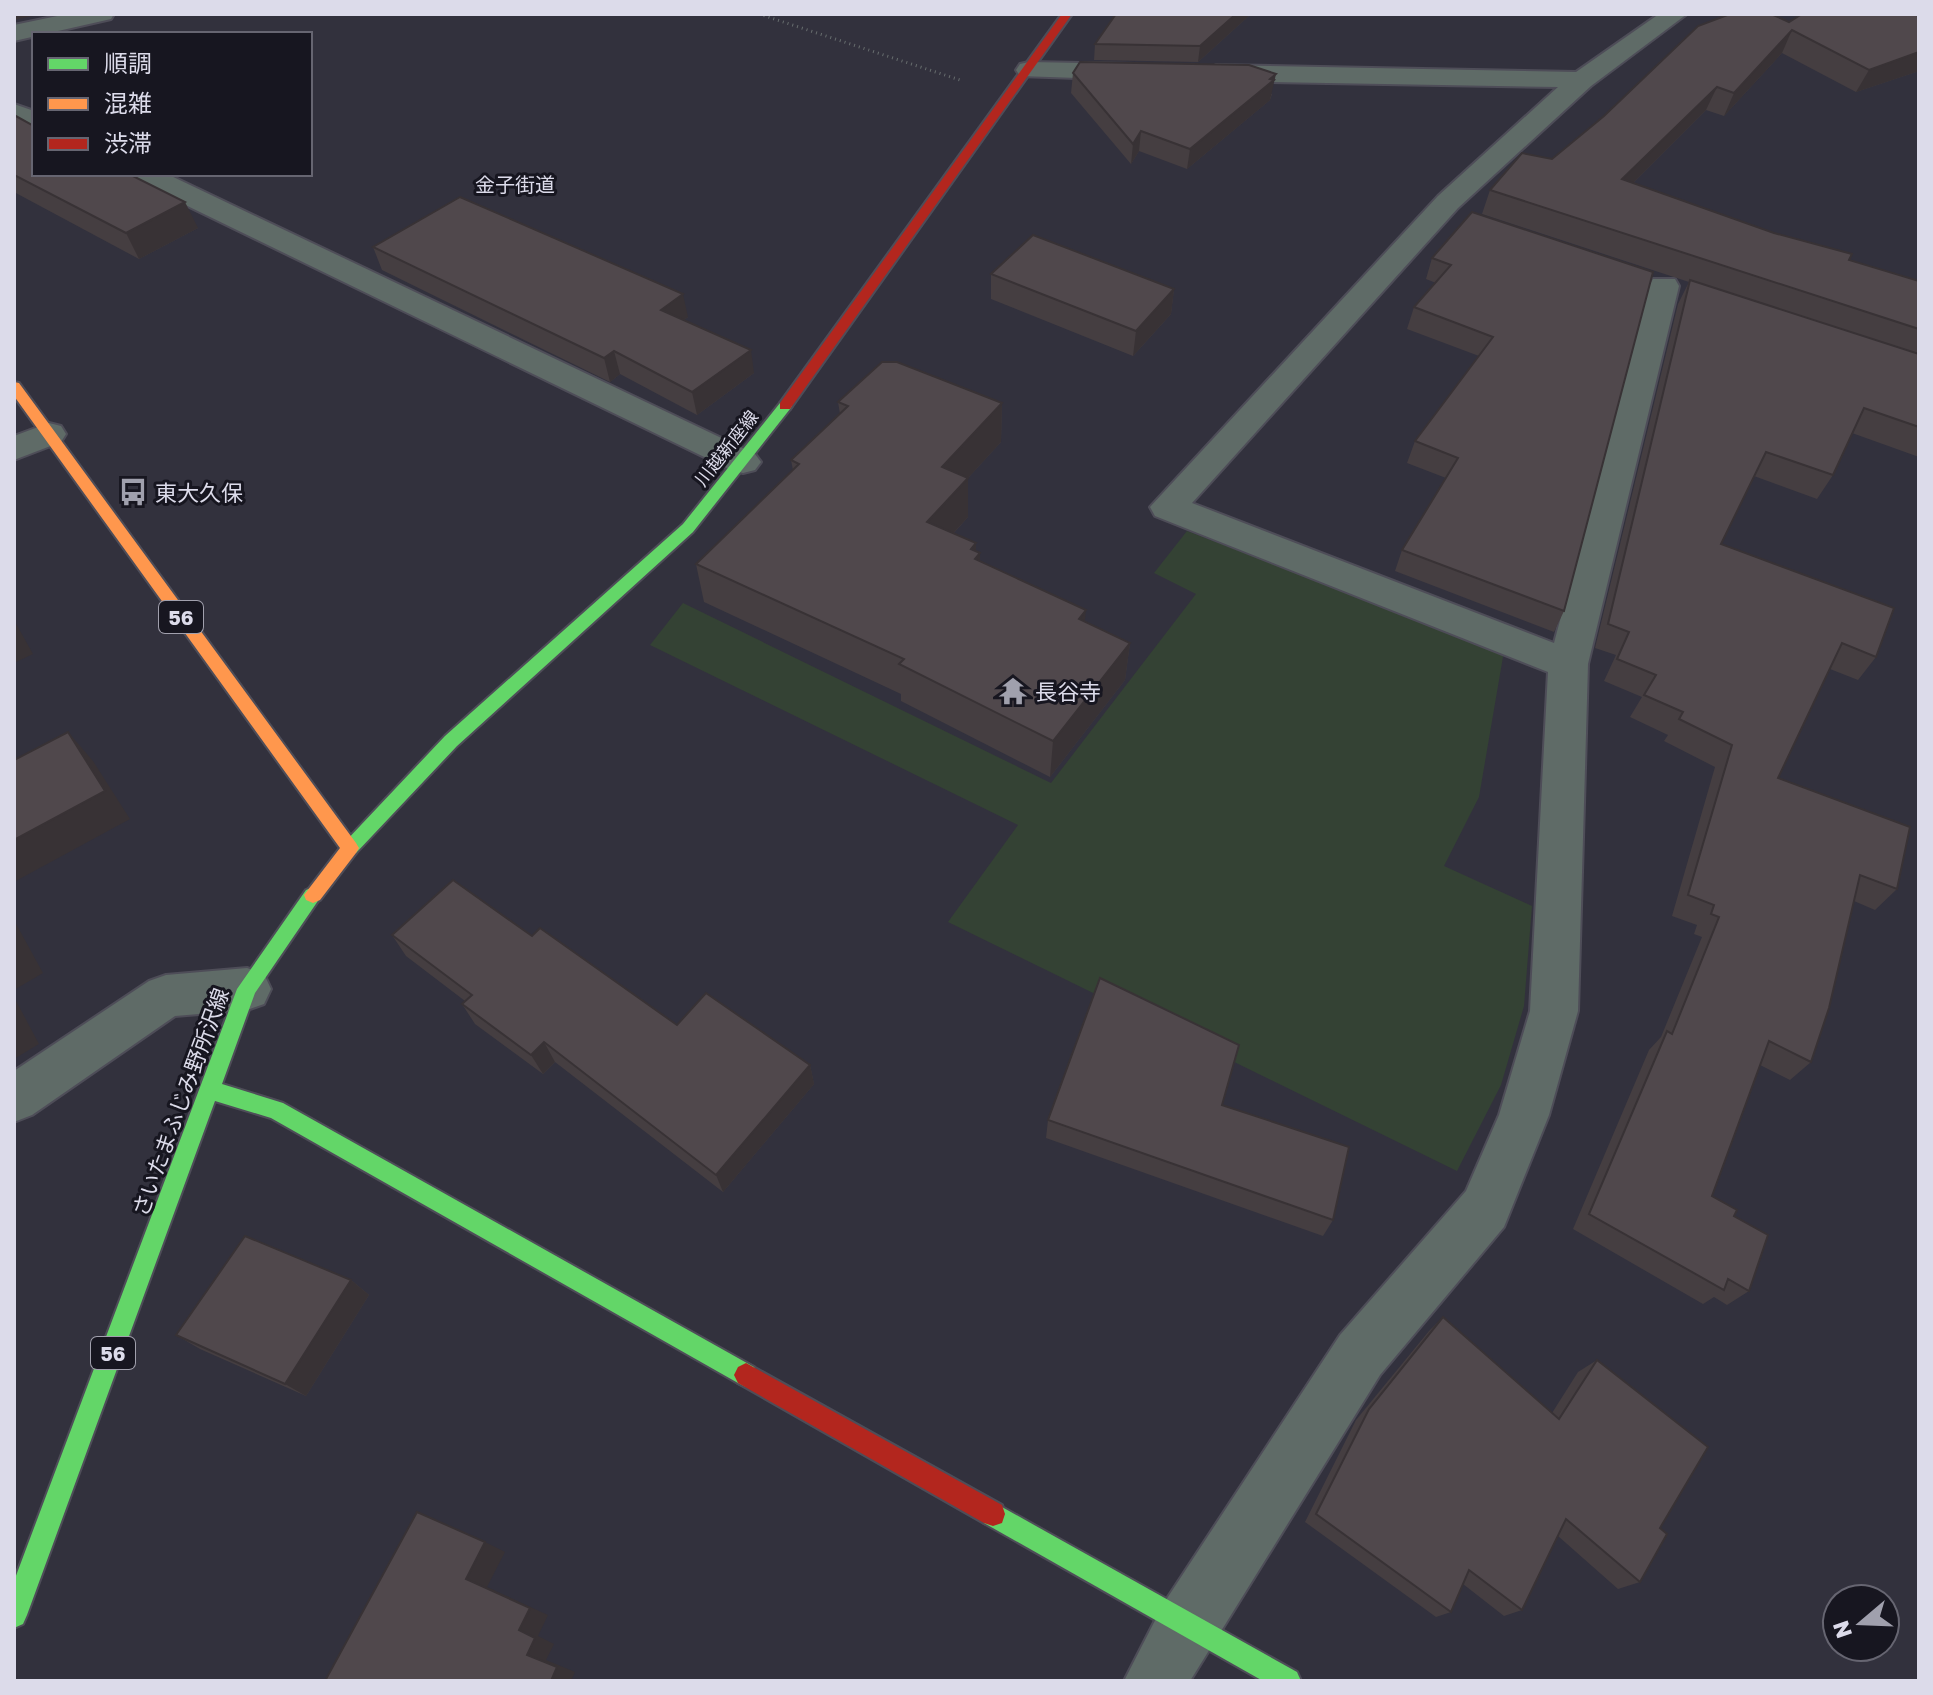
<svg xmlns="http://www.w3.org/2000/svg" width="1933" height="1695" viewBox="0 0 1933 1695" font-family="'Golos Text','Noto Sans JP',sans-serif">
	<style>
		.green { fill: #344234 }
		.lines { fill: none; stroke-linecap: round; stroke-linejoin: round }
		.street-casing { stroke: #4e4d58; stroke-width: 4 }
		.fast-casing { stroke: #4e4d58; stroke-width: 4 }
		.slow-casing { stroke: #4e4d58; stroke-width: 4 }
		.jam-casing { stroke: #4e4d58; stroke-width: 4 }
		.path { stroke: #676d6e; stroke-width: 3; stroke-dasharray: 1 4; stroke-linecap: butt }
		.street { fill: #5f6b67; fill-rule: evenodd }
		.fast { fill: #63d668; fill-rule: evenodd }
		.slow { fill: #ff974d; fill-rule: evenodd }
		.jam { fill: #b3261e; fill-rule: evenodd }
		.wall { fill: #453e41 }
		.shaded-wall { fill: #383235 }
		.building { fill: #50484c; stroke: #383235; stroke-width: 2 }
		.labels { text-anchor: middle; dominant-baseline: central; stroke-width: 6; stroke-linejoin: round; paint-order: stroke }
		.far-street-label { font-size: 18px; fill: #dcdbea; stroke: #171620 }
		.far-neighbourhood-label { font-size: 20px; fill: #dcdbea; stroke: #171620 }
		.shield { fill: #171620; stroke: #a1a0ad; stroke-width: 2 }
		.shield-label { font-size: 20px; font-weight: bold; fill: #dcdbea }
		.poi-label { font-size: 22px; fill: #dcdbea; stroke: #171620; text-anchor: start }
		.street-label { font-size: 22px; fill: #dcdbea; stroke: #171620 }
	</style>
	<rect width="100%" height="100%" fill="#32313d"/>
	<polygon class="green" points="1187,531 1504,651 1479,797 1444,866 1532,906 1524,1006 1501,1085 1457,1171 948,922 1018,825 650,645 683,603 1051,783 1196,594 1154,573"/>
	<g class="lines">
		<defs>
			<g id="street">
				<polygon points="67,14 114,14 111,19 14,41 14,25"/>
				<polygon points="1659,14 1687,14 1591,86 1458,208 1192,503 1554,643 1649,286 1653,279 1675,279 1679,286 1588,664 1578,1011 1549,1115 1504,1227 1380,1375 1190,1681 1124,1681 1164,1603 1340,1335 1466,1191 1499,1115 1530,1011 1548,672 1155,516 1150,507 1438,196 1558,87 1216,81 1203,73 1216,65 1576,72"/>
				<polygon points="1029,62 1135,64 1148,72 1135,80 1020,76 1016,70 1020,64"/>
				<polygon points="14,104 34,111 34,129 14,122"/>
				<polygon points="130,174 167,174 755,454 761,462 755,470 743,473 731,470 134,180"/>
				<polygon points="49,423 61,426 66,434 61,442 14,460 14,436"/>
				<polygon points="247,968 264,974 271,989 264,1004 247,1010 175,1016 32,1115 14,1122 14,1071 149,981 166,975"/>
			</g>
			<g id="fast">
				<polygon points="785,402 792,406 790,409 693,532 457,746 356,853 344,853 341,848 344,843 445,736 683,524 780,403"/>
				<polygon points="313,887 320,890 322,895 255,993 222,1084 283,1103 754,1367 758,1375 754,1383 746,1387 738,1383 271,1118 215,1101 27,1615 23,1624 14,1628 14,1581 237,989 306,890"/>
				<polygon points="993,1502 1297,1672 1301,1681 1263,1681 984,1523 981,1514 984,1505"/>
			</g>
			<polygon id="slow" points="14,382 19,383 356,843 359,848 356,853 320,900 313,903 306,900 304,895 340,848 14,396"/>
			<g id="jam">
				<polygon points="1062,14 1072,14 790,409 780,409 780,403"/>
				<polygon points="746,1363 1002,1505 1005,1514 1002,1523 993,1526 984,1523 738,1383 734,1375 738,1367"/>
			</g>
		</defs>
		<use href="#street" class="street-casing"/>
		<use href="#fast" class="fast-casing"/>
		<use href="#slow" class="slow-casing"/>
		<use href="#jam" class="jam-casing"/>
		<polyline class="path" points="759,14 963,81"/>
		<use href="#street" class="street"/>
		<use href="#fast" class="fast"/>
		<use href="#slow" class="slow"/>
		<use href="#jam" class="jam"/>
	</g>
	<g class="wall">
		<polygon points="1251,14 1198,62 1094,60 1095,44"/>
		<polygon points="1919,16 1919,71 1856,92 1782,53 1724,116 1706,110 1633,183 1849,260 1919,281 1919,457 1852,433 1833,475 1817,499 1754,476 1721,544 1876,657 1858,680 1830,669 1778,778 1897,889 1875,910 1854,901 1811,1062 1790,1080 1760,1065 1712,1196 1734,1216 1749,1291 1727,1305 1714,1297 1703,1304 1573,1229 1649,1050 1661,1037 1702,937 1694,934 1697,925 1672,916 1715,767 1664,741 1668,735 1630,717 1642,697 1604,681 1616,655 1595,648 1678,304 1689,282 1482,214 1490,190 1552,159 1789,22"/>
		<polygon points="1073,73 1272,94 1270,100 1187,169 1139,151 1131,164 1071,93"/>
		<polygon points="14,115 198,228 139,259 14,192"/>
		<polygon points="1472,212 1564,611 1554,632 1395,571 1402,550 1446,478 1407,463 1415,441 1479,356 1407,329 1414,307 1436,283 1426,279 1432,258"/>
		<polygon points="373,247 688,317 684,320 754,373 697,415 620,374 610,382 382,270"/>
		<polygon points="991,274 1174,289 1171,314 1133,356 991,299"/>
		<polygon points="838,402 1002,403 1001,442 968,478 968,517 953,534 976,543 976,551 980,561 1085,622 1130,643 1125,680 1050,777 901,701 901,694 704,602 696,564 793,470 791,460 840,414"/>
		<polygon points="392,935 532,936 677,1025 810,1065 814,1084 723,1192 555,1062 543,1074 475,1024 462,1004 465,1001 406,956"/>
		<polygon points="1222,1105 1333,1220 1323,1236 1046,1138 1048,1120"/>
		<polygon points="351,1280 369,1295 306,1396 200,1349 176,1335"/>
		<polygon points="1443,1317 1552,1413 1578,1372 1597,1360 1660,1528 1640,1582 1618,1589 1558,1536 1522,1610 1504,1616 1463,1584 1451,1612 1436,1617 1305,1522 1356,1420 1429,1331"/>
	</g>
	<g class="shaded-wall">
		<polygon points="14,14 42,14 14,20"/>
		<polygon points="1236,14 1251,14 1198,62 1200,46"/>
		<polygon points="1792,30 1782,53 1724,116 1734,93"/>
		<polygon points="1919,52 1919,71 1856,92 1869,70"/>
		<polygon points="1276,74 1270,100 1187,169 1190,149"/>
		<polygon points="1717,87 1706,110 1613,203 1622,179"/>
		<polygon points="1141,131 1139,151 1131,164 1133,144"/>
		<polygon points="185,202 198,228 139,259 126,233"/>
		<polygon points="1174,289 1171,314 1133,356 1136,331"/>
		<polygon points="683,294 688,317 666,333 661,310"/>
		<polygon points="751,350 754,373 697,415 692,392"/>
		<polygon points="614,351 620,374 610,382 604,358"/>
		<polygon points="1002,403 1001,442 968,478 968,517 928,561 927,522 942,467"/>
		<polygon points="976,543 976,558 980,553 980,591 971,549"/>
		<polygon points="1086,610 1082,648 1079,619"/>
		<polygon points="14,620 33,654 14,663"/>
		<polygon points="1130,643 1125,680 1050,777 1053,741"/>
		<polygon points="68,732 93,761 130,819 14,882 14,840"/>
		<polygon points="14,920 43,973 14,990"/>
		<polygon points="14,997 39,1044 14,1059"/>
		<polygon points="544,1042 555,1062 543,1074 531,1055"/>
		<polygon points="810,1065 814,1084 723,1192 716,1175"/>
		<polygon points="351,1280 369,1295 306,1396 285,1384"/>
		<polygon points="485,1542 505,1552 487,1587 548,1615 538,1636 554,1644 546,1660 575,1672 571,1681 551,1681 527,1655 519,1630 466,1579"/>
	</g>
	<g class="building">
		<polygon points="1116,14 1236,14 1200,46 1095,44"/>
		<polygon points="1730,14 1771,14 1789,22 1802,14 1914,14 1919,16 1919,52 1869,70 1792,30 1734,93 1717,87 1622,179 1774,233 1852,254 1849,260 1919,281 1919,329 1490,190 1522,153 1552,159 1604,116 1698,26"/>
		<polygon points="1080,62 1249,65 1276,74 1270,79 1274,80 1190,149 1141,131 1133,144 1073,73"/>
		<polygon points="14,115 34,126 34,174 129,174 185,202 126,233 14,175"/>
		<polygon points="460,197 683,294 661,310 751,350 692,392 614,351 604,358 373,247"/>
		<polygon points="1472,212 1653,272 1564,611 1402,550 1458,458 1415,441 1493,337 1414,307 1451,265 1432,258"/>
		<polygon points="1033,235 1174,289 1136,331 991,274"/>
		<polygon points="1690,280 1919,354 1919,427 1864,408 1833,475 1766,452 1721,544 1894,608 1876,657 1842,643 1778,778 1910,827 1897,889 1860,875 1829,1008 1811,1062 1769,1041 1712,1196 1737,1210 1734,1216 1768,1235 1749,1291 1728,1279 1724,1290 1589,1214 1667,1031 1672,1034 1719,917 1711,914 1714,905 1688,895 1732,745 1679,719 1683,712 1644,695 1656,675 1617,659 1629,632 1608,624"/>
		<polygon points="882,362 897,362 1002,403 942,467 968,478 927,522 976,543 971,549 980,553 975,559 1086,610 1079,619 1130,643 1053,741 899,664 904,659 696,564 799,464 791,460 848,406 838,402"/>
		<polygon points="68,732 105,791 14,840 14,760"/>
		<polygon points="453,880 532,936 540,928 677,1025 706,993 810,1065 716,1175 544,1042 531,1055 462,1004 472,995 392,935"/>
		<polygon points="1100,978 1239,1045 1222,1105 1349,1147 1333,1220 1048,1120"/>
		<polygon points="245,1236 351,1280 285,1384 176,1335"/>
		<polygon points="1443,1317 1559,1419 1597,1360 1708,1447 1660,1528 1667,1534 1640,1582 1566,1519 1522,1610 1469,1570 1451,1612 1316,1514 1369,1409"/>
		<polygon points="417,1512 485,1542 466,1579 530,1608 519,1630 535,1638 527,1655 557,1667 551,1681 325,1681"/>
	</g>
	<defs>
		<symbol id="bus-bare" viewBox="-9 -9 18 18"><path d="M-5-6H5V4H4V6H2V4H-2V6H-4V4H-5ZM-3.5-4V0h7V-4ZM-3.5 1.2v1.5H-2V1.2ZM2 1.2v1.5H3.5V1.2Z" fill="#a0a0ad" stroke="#171620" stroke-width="2.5" paint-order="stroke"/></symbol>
		<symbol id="temple-bare" viewBox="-9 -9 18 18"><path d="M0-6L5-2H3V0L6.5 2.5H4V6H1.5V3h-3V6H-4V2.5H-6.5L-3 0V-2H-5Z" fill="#a0a0ad" stroke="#171620" stroke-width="2.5" paint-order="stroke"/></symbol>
	</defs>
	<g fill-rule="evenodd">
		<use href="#bus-bare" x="113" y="472" width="40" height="40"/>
		<use href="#temple-bare" x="993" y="671" width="40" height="40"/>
	</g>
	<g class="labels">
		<g class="far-street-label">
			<text transform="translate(726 448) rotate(-52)">川越新座線</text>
		</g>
		<g class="far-neighbourhood-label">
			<text x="515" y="184">金子街道</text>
		</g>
		<g class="shield">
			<rect x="159" y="601" width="44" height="32" rx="6"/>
			<rect x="91" y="1337" width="44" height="32" rx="6"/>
		</g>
		<g class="shield-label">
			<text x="181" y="617">56</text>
			<text x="113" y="1353">56</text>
		</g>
		<g class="poi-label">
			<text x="155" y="492">東大久保</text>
			<text x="1035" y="691">長谷寺</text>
		</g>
		<g class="street-label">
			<text transform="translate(180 1102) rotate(-70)">さいたまふじみ野所沢線</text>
		</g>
	</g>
	<rect width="1933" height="1695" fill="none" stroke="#dcdbea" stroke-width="32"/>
	<rect x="32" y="32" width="280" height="144" fill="#171620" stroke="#666571" stroke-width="2"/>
	<rect x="48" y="58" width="40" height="12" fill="#63d668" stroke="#666571" stroke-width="2"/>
	<text x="104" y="72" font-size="24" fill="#dcdbea">順調</text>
	<rect x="48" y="98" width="40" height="12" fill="#ff974d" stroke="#666571" stroke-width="2"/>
	<text x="104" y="112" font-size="24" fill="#dcdbea">混雑</text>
	<rect x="48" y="138" width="40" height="12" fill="#b3261e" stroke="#666571" stroke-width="2"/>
	<text x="104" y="152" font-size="24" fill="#dcdbea">渋滞</text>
	<g transform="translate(1861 1623) rotate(251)"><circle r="38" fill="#171620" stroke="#666571" stroke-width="2"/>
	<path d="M0-6L14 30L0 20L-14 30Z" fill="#a0a0ad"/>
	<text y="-12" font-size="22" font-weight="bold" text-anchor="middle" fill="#dcdbea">N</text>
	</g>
</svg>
